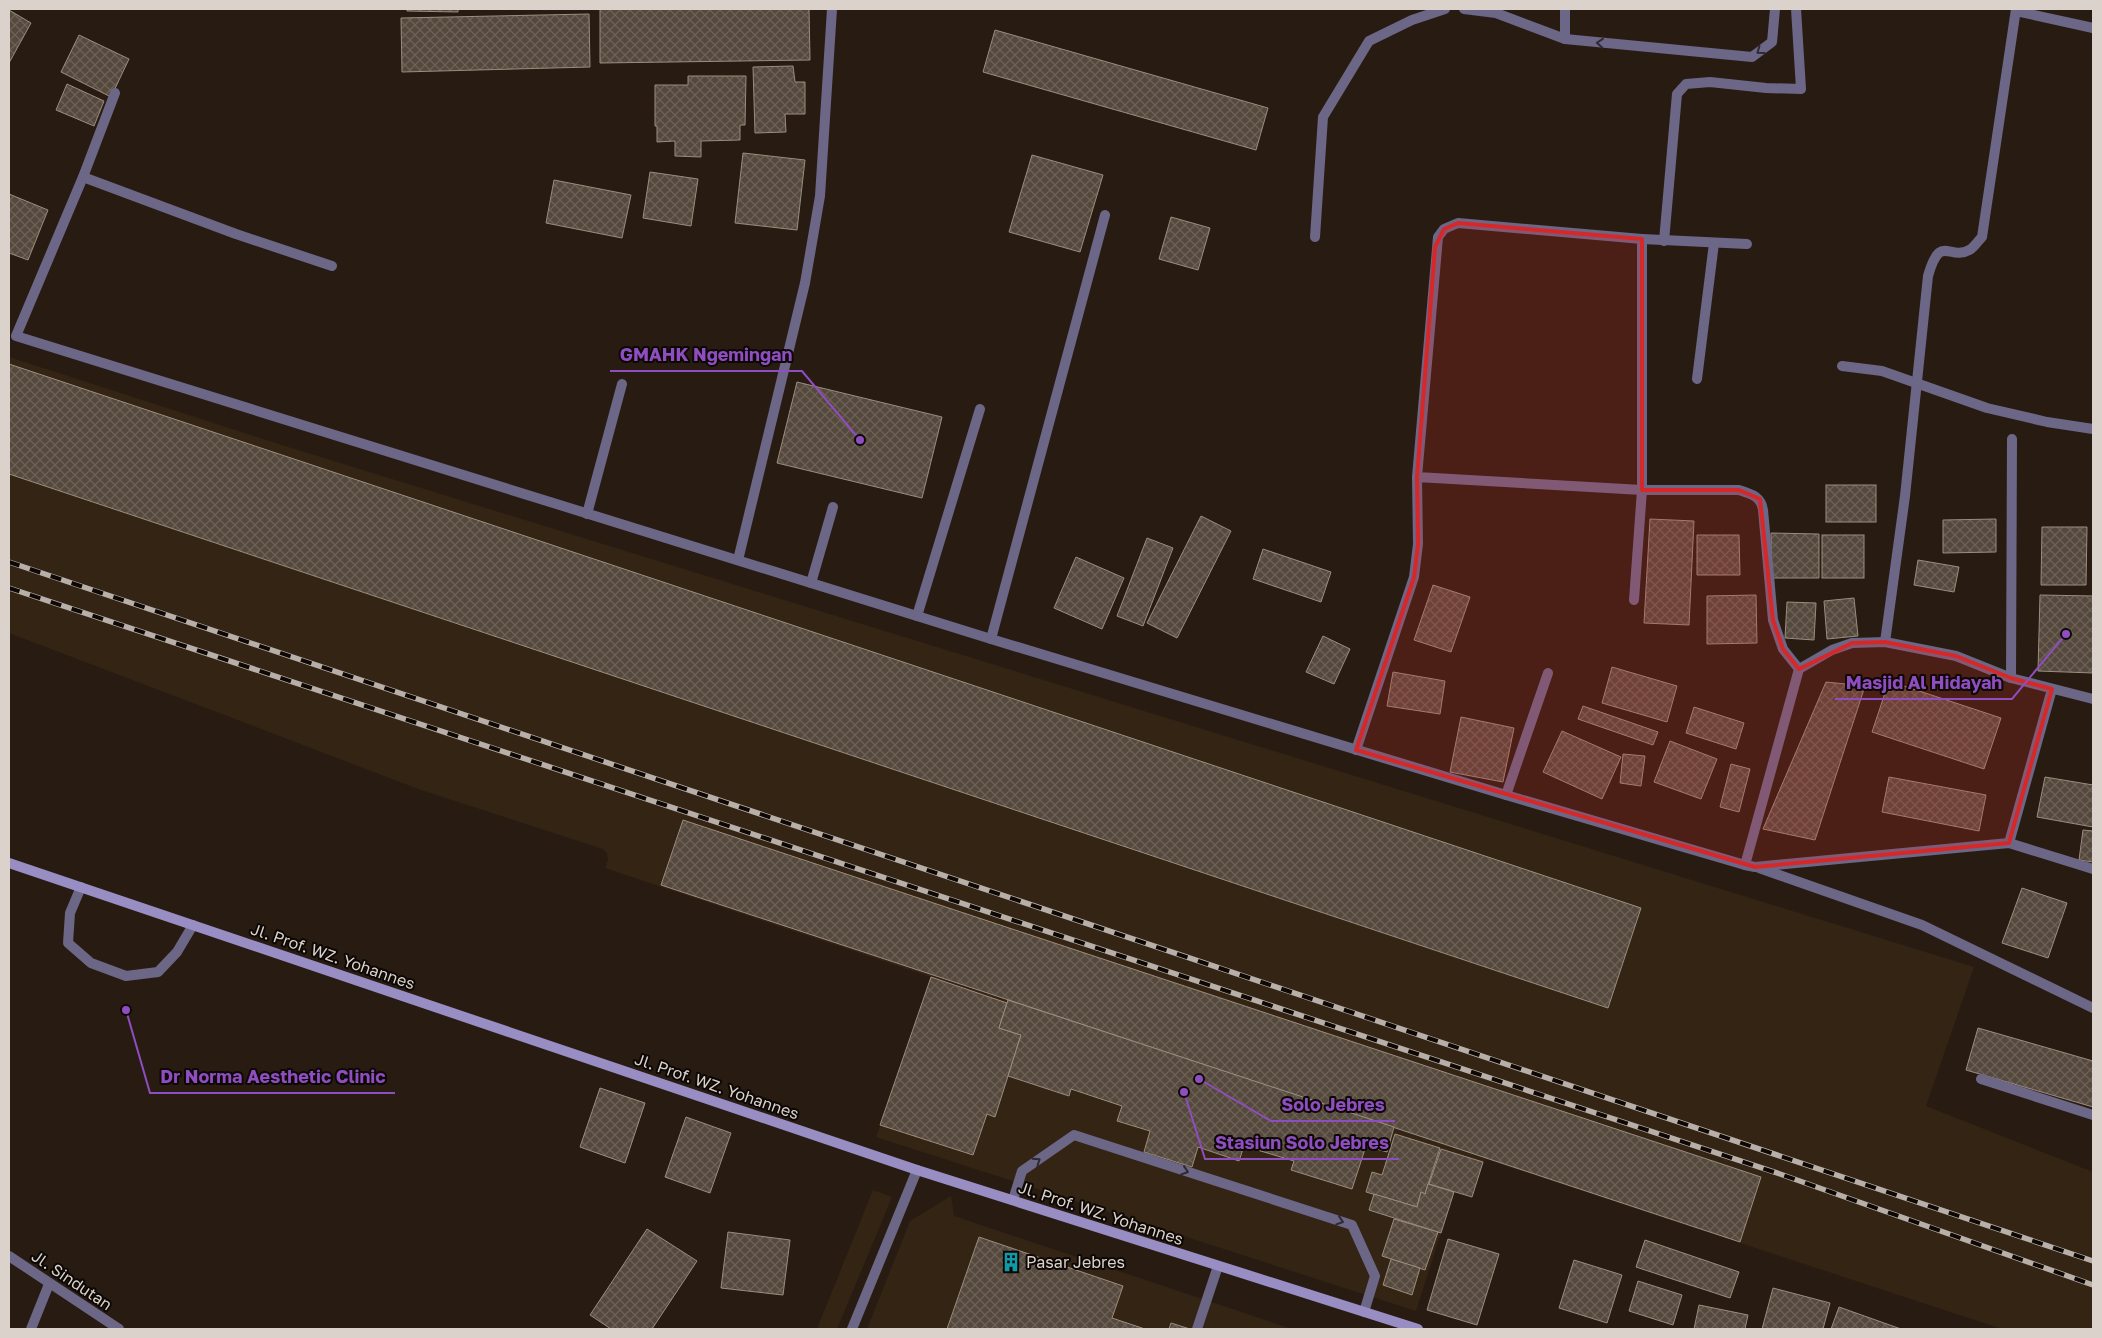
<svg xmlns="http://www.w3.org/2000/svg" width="2102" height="1338" viewBox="0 0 2102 1338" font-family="'Golos Text',sans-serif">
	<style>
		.built { fill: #342414 }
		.building { fill: url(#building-cross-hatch); stroke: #9b8c7f }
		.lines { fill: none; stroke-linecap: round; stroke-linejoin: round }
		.lane { stroke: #6c6687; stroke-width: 10 }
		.street { stroke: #6c6687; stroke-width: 10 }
		.secondary { stroke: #988ec4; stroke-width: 10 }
		.rail-casing { stroke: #b8afa8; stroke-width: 5.5 }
		.rail { stroke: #0d0805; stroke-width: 4; stroke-dasharray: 11; stroke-linecap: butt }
		.oneway { stroke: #2e2932 }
		.marked { fill: #d62828; fill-opacity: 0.2; stroke: #d62828; stroke-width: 4; stroke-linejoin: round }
		.labels { text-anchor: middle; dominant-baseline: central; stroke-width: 4; stroke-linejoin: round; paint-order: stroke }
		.street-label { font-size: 16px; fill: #dad2cb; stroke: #0d0805 }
		.poi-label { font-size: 16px; fill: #dad2cb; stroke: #0d0805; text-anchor: start }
		.leader { fill: none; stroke: #8e4dc1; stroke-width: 2 }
		.callout-dot { fill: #8e4dc1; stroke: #0d0805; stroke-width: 2 }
		.callout-label { font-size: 18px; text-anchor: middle; font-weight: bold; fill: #8e4dc1; stroke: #0d0805; stroke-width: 4; stroke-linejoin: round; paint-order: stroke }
	</style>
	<defs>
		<pattern id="building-cross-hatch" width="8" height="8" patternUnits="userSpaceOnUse" patternTransform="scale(1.25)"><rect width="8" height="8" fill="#55483c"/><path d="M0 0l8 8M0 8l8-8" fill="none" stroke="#6d6257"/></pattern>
	</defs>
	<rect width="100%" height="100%" fill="#281c12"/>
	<g class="built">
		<polygon points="9,357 285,446 1974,967 1926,1106 2093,1172 2093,1329 2002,1329 1485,1159 1472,1197 1454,1192 1416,1311 876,1137 931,977 605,868 608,860 607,853 603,849 421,790 9,633"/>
		<polygon points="873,1190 892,1197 837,1329 817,1329"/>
		<polygon points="951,1196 954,1216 1292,1329 867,1329 910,1221"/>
	</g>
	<g class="building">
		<polygon points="407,9 458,9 458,12 407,11"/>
		<polygon points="600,9 809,9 810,60 600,63"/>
		<polygon points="9,10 31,23 9,63"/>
		<polygon points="589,14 590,67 402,72 401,18"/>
		<polygon points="995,30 1268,108 1256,150 983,72"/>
		<polygon points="79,35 129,59 111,97 61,72"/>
		<polygon points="793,66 795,82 805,82 805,114 785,114 786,132 755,133 753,67"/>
		<polygon points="688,76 746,76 745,125 740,125 740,140 701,141 701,157 675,156 675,141 657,142 657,126 655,126 655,85 688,85"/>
		<polygon points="67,84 104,101 94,126 56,110"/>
		<polygon points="743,153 805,160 797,230 735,223"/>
		<polygon points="1032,155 1103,175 1080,252 1009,232"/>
		<polygon points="650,172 698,179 691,226 643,218"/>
		<polygon points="554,180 631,195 622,238 546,223"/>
		<polygon points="9,194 48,210 28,260 9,253"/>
		<polygon points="1171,217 1210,228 1198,270 1159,259"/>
		<polygon points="9,364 1641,908 1608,1008 9,474"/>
		<polygon points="797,382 942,417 922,498 777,463"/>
		<rect x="1826" y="485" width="50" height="37"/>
		<polygon points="1201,516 1231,531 1177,638 1147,623"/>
		<polygon points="1650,519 1694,521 1689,625 1644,623"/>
		<polygon points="1996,519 1996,552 1943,553 1943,520"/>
		<polygon points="2042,527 2087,527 2086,585 2041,585"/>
		<polygon points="1771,533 1819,534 1819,578 1771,578"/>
		<polygon points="1697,535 1739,535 1740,575 1697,575"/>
		<rect x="1822" y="535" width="42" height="43"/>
		<polygon points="1147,538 1173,548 1143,626 1117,616"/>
		<polygon points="1263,549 1331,572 1321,602 1253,579"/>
		<polygon points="1076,557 1124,578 1102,629 1054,608"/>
		<polygon points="1918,560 1959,567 1954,592 1914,585"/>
		<polygon points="1433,585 1470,597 1451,652 1414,640"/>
		<polygon points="1756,595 1757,643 1707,644 1707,596"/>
		<polygon points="2040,595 2093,596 2093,673 2038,671"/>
		<polygon points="1854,598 1858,636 1827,639 1824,601"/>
		<polygon points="1787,602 1816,603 1814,640 1785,638"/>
		<polygon points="1323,636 1350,649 1334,684 1306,672"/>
		<polygon points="1612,667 1677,686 1667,722 1602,703"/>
		<polygon points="1393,672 1445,681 1440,714 1387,706"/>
		<polygon points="1889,681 2001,718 1984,769 1872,732"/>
		<polygon points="1826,682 1865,686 1815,840 1763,829"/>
		<polygon points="1583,706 1658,732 1653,745 1578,719"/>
		<polygon points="1694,707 1744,723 1736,749 1686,733"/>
		<polygon points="1461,717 1514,728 1503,782 1450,772"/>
		<polygon points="1562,731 1621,757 1602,799 1543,772"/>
		<polygon points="1670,741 1717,759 1701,799 1654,782"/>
		<polygon points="1623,754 1645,756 1641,786 1620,783"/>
		<polygon points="1731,764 1750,769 1739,812 1720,807"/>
		<polygon points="1889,777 1986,795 1979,831 1882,812"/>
		<polygon points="2045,777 2093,785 2093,827 2037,817"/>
		<polygon points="683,820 1761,1177 1740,1242 661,885"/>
		<polygon points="2083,830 2093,831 2093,862 2079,860"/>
		<polygon points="2022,888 2067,903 2048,958 2002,943"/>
		<polygon points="931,977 1007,1003 999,1028 1021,1035 995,1117 987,1114 973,1155 880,1125"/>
		<polygon points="1008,1000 1394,1127 1387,1152 1366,1146 1352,1189 1291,1170 1294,1161 1244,1146 1239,1161 1198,1147 1192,1167 1144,1152 1150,1131 1117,1121 1122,1106 1071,1089 1069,1096 1008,1076 1021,1035 999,1028"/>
		<polygon points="1978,1028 2093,1061 2093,1107 1966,1070"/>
		<polygon points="600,1088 645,1103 625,1163 580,1147"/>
		<polygon points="686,1117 731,1133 710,1193 665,1177"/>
		<polygon points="1395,1134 1440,1148 1425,1194 1421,1192 1417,1207 1366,1192 1372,1172 1382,1175"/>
		<polygon points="1441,1149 1483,1162 1472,1197 1429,1184"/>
		<polygon points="1428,1184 1454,1192 1441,1233 1369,1210 1374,1194 1417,1207 1421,1192 1425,1194"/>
		<polygon points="1394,1219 1438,1232 1425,1270 1382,1256"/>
		<polygon points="647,1229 697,1261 652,1329 611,1329 590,1315"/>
		<polygon points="728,1232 790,1240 783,1295 721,1288"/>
		<polygon points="979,1237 1123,1286 1112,1318 1145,1329 947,1329"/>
		<polygon points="1448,1239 1499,1254 1477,1325 1427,1310"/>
		<polygon points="1645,1240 1739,1272 1730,1298 1636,1267"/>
		<polygon points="1391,1259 1420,1268 1412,1295 1383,1285"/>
		<polygon points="1574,1260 1622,1275 1607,1323 1559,1308"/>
		<polygon points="1638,1281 1682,1295 1673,1325 1629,1311"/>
		<polygon points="1773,1288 1830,1303 1823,1329 1762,1329"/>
		<polygon points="1699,1305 1748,1315 1745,1329 1694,1329"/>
		<polygon points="1839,1307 1901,1329 1831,1329"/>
		<polygon points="1171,1323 1190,1329 1169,1329"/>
	</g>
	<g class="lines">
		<g class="lane">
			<polyline points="1464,9 1496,13 1565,39 1752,57 1772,42 1775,9"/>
			<polyline points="1565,9 1565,39"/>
			<polyline points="1315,237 1323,117 1369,41 1412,20 1445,9"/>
			<polyline points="811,583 833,507"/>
			<polyline points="917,616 980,409"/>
			<polyline points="81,887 70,913 68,943 91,963 126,976 158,972 177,952 193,925"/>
			<polyline points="1013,1200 1022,1171 1074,1135 1352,1225 1375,1276 1364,1312"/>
			<polyline points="1197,1329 1218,1266"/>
		</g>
		<g class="street">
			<polyline points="2016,11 2093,28"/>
			<polyline points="115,93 83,177 16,336 991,639 1506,795 1745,865 1755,867 2009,843 2093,869"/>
			<polyline points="83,177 236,234 332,266"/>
			<polyline points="1642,239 1747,244"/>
			<polyline points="1664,241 1677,94 1686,84 1710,82 1766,88 1801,89 1796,9"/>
			<polyline points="1842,366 1882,371 1987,408 2047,422 2093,429"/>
			<polyline points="1697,379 1714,243"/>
			<polyline points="587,514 622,384"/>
			<polyline points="738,560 805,283 820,196 832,9"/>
			<path d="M1634,600L1642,490H1739C1751,494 1761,496 1763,510L1773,620L1783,649L1799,669"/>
			<polyline points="991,639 1105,215"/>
			<path d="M1885,642L1905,496L1928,276C1941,231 1949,263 1971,249C1975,246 1978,241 1982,237L2016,9"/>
			<polyline points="2011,678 2012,439"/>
			<polyline points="1356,750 1414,577 1418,544 1417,477 1438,237 1444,229 1458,223 1642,239 1642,490 1417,477"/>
			<polyline points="1506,795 1548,673"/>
			<polyline points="2009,843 2052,689"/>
			<polyline points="1745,865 1799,669 1832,650 1852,643 1885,642 1956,656 2011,678 2093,699"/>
			<polyline points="1759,868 1922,925 2093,1008"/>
			<polyline points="1981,1079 2093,1115"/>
			<polyline points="9,1256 119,1329"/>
			<polyline points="31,1329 49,1284"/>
			<polyline points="852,1329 917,1170"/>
		</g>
		<polyline class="secondary" points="9,863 917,1170 1418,1329"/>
		<defs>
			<g id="rail">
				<polyline points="9,562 2093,1261"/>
				<polyline points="9,588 1780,1174 2093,1285"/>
			</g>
		</defs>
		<use href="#rail" class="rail-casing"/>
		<use href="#rail" class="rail"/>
	</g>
	<defs><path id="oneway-chevron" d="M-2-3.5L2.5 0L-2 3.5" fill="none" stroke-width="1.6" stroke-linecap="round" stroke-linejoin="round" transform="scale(1.25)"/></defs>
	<g class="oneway">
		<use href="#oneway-chevron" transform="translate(1600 43) rotate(-175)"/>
		<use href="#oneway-chevron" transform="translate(1760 51) rotate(144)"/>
		<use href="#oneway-chevron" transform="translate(1037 1161) rotate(-34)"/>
		<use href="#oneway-chevron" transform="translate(1185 1171) rotate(18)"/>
		<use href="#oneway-chevron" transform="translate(1340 1221) rotate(18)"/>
	</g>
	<path class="marked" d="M1458,223L1642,239V490H1739L1760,499L1773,620L1783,649L1799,669L1852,643L1885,642L1956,656L2011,678L2052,689L2009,843L1755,867L1356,750L1414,577L1418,544L1417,477L1435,247L1444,229Z"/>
	<defs>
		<symbol id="building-bare" viewBox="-9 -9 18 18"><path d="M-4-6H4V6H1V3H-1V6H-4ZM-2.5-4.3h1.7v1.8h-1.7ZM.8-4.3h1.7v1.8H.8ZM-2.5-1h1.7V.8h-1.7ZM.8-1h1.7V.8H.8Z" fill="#0f9aa8" stroke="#0d0805" stroke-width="2.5" paint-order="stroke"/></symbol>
	</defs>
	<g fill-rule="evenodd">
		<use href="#building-bare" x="997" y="1248" width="28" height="28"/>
	</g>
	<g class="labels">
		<g class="street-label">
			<text transform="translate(333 956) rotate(19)">Jl. Prof. WZ. Yohannes</text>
			<text transform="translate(717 1086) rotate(19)">Jl. Prof. WZ. Yohannes</text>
			<text transform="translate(1101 1213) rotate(18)">Jl. Prof. WZ. Yohannes</text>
			<text transform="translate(72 1280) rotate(34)">Jl. Sindutan</text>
		</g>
		<g class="poi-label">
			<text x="1026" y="1262">Pasar Jebres</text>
		</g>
	</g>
	<path class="leader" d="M860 440L802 371H610M2066 634L2012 699H1835M126 1010L150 1093H395M1199 1079L1271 1121H1395M1184 1092L1205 1159H1399"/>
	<g class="callout-dot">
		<circle cx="860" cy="440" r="5"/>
		<circle cx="2066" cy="634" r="5"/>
		<circle cx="126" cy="1010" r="5"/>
		<circle cx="1199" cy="1079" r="5"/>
		<circle cx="1184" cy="1092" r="5"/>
	</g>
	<g class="callout-label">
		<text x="706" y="361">GMAHK Ngemingan</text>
		<text x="1924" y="689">Masjid Al Hidayah</text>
		<text x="273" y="1083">Dr Norma Aesthetic Clinic</text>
		<text x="1333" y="1111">Solo Jebres</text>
		<text x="1302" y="1149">Stasiun Solo Jebres</text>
	</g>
	<rect width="2102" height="1338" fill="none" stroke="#dad2cb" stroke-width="20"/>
</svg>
